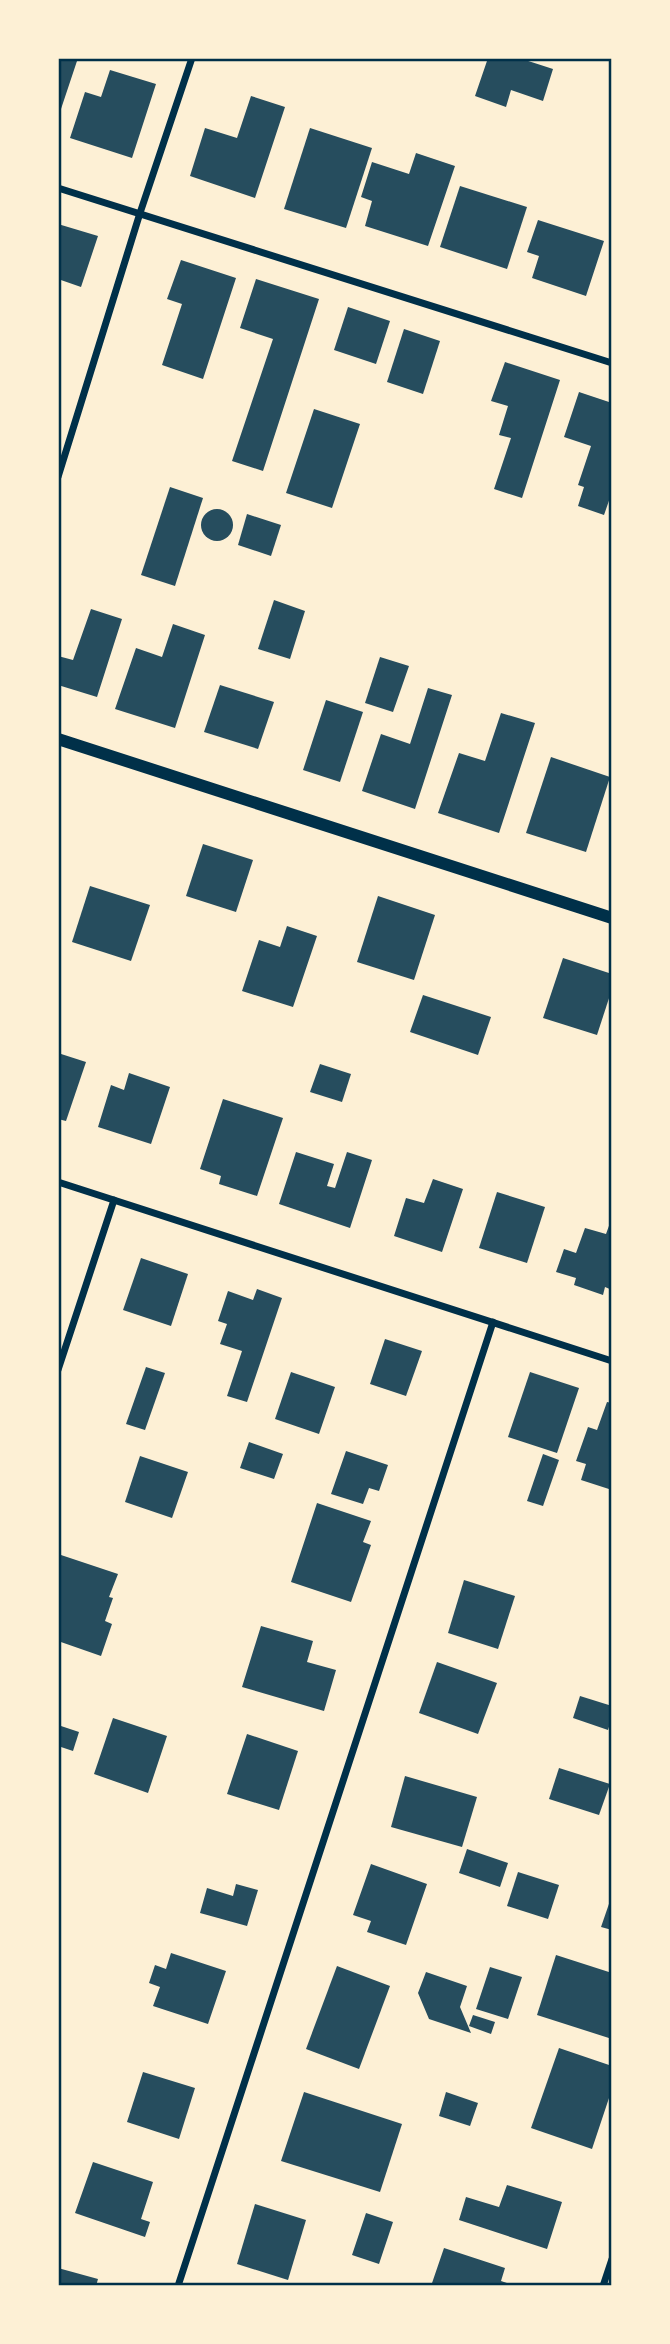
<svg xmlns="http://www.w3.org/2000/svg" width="670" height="2344" viewBox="0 0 670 2344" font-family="Jost,sans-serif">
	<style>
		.building { fill: #264d5e }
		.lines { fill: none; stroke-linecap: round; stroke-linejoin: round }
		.minor { stroke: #003049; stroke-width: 7 }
		.tertiary { stroke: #003049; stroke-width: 12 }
		.neatline { fill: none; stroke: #003049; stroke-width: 2.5 }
	</style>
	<rect width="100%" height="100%" fill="#fdf0d5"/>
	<g class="building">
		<polygon points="58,58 78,58 58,118"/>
		<polygon points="488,58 519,58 553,69 543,101 511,90 506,107 475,96"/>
		<polygon points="110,70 156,84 132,158 70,138 85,92 101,97"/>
		<polygon points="251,96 285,107 255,198 190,176 205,128 237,138"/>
		<polygon points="310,128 372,148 346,228 284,209"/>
		<polygon points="416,153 455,166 428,246 365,226 372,201 361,197 372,162 409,174"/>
		<polygon points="460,186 527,207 507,269 440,247"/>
		<polygon points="538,220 604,241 586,296 532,278 539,256 527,252"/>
		<polygon points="58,224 98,236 81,287 58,279"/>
		<polygon points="181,260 236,278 203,379 162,365 182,304 167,299"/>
		<polygon points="256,279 319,299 263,471 232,461 273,339 240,328"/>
		<polygon points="348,307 390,321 376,364 334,350"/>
		<polygon points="404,329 440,341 423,394 387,382"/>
		<polygon points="505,362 560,380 522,498 494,489 511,438 499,435 508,406 491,401"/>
		<polygon points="579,392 612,403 612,492 604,515 578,506 584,487 578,485 591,446 564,437"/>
		<polygon points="314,409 360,424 332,508 286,493"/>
		<polygon points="170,487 203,498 175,586 141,575"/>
		<circle cx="217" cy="525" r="16"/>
		<polygon points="247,514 281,525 271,556 238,545"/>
		<polygon points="274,600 305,611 290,659 258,649"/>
		<polygon points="91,609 122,619 97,697 58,685 58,656 73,660"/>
		<polygon points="173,624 205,635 175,728 115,709 136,648 162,657"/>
		<polygon points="380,657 409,666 393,712 365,703"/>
		<polygon points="220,685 274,702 258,749 204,732"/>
		<polygon points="428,688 452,695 415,809 362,791 381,734 410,744"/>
		<polygon points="326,700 363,712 340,782 303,770"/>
		<polygon points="501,713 535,723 499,833 438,813 459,753 485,761"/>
		<polygon points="551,757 610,777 586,852 526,833"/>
		<polygon points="203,844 253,860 236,912 186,896"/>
		<polygon points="90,886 150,905 131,961 72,942"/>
		<polygon points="378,896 435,915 414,980 357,962"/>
		<polygon points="287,926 317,936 293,1007 242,991 259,940 280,947"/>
		<polygon points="563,958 612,974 612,989 597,1035 543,1018"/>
		<polygon points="423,995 491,1017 478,1055 410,1032"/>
		<polygon points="58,1053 86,1062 66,1121 58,1119"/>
		<polygon points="320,1064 351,1074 342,1102 310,1092"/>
		<polygon points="129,1073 170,1087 151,1144 98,1127 111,1085 124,1090"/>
		<polygon points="223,1099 283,1118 257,1196 219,1184 221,1176 200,1169"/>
		<polygon points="296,1152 334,1164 327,1186 335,1188 347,1152 372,1160 350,1228 279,1204"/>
		<polygon points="433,1179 463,1189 442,1252 394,1236 406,1198 424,1203"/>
		<polygon points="497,1192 545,1207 527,1263 479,1248"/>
		<polygon points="610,1223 612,1224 612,1290 605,1287 603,1295 574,1285 576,1278 556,1272 564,1249 576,1253 585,1228 606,1234"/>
		<polygon points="141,1258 188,1274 171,1326 123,1310"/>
		<polygon points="257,1289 282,1298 247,1402 227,1396 242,1351 220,1344 227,1324 218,1321 228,1291 253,1300"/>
		<polygon points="385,1339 422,1351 406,1396 370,1384"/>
		<polygon points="146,1367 165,1373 145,1430 126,1424"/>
		<polygon points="291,1372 335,1387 319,1434 275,1419"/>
		<polygon points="530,1372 579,1388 557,1453 508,1437"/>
		<polygon points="607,1402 612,1403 612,1490 581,1480 586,1464 576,1461 588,1427 597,1430"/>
		<polygon points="249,1442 283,1454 274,1479 240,1468"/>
		<polygon points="346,1451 388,1465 379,1491 369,1488 363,1504 331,1494"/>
		<polygon points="543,1454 559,1460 543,1506 527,1501"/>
		<polygon points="140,1456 188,1472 172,1518 125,1502"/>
		<polygon points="317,1503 371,1521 363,1542 371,1545 351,1602 291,1582"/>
		<polygon points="58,1554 118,1574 109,1597 113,1598 105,1621 112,1624 101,1656 58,1641"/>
		<polygon points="464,1580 515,1596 498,1649 448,1633"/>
		<polygon points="261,1626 313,1641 307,1662 336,1670 324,1711 242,1687"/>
		<polygon points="437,1662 497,1683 478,1734 419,1713"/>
		<polygon points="580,1696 612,1706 612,1717 608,1730 573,1718"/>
		<polygon points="113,1718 167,1736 148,1793 94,1774"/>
		<polygon points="58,1725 79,1732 73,1751 58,1746"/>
		<polygon points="247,1734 298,1751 279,1810 227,1794"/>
		<polygon points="559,1768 610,1784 599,1815 549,1799"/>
		<polygon points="405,1776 477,1797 462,1847 391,1827"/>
		<polygon points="467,1849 508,1863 500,1887 459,1873"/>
		<polygon points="371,1864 427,1884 406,1945 367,1932 371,1921 353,1915"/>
		<polygon points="518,1872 559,1885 548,1919 507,1906"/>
		<polygon points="236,1884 258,1890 247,1926 200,1913 207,1888 233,1896"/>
		<polygon points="612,1895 612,1930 601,1927"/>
		<polygon points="171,1953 226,1971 208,2024 153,2006 160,1987 149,1983 155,1965 166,1969"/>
		<polygon points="556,1955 612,1973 612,2039 537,2015"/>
		<polygon points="337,1966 390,1986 359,2069 306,2049"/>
		<polygon points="490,1967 522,1977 508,2019 476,2009"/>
		<polygon points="426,1972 467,1986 460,2007 471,2033 429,2019 418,1993"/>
		<polygon points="473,2015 495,2022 491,2034 469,2026"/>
		<polygon points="559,2048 612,2066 612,2089 592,2149 531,2128"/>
		<polygon points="143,2072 195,2088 179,2139 127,2122"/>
		<polygon points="304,2092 402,2124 380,2192 281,2161"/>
		<polygon points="446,2092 478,2103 470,2126 439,2116"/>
		<polygon points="93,2162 153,2182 141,2219 150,2222 145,2237 75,2213"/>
		<polygon points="507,2185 562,2202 547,2249 459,2220 466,2197 499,2207"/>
		<polygon points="255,2204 306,2220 288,2280 237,2264"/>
		<polygon points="366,2213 393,2222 379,2264 352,2255"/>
		<polygon points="444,2248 505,2268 501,2281 516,2286 431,2286"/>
		<polygon points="58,2268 98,2279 96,2286 58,2286"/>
	</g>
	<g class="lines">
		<g class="minor">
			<polyline points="58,188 612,363"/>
			<polyline points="58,477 140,213 192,58"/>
			<polyline points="58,1182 612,1361"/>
			<polyline points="58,1370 114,1200"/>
			<polyline points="178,2286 493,1322"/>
			<polyline points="603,2286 612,2259"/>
		</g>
		<polyline class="tertiary" points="58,739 612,918"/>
	</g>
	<rect width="670" height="2344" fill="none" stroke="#fdf0d5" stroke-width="119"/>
	<rect x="60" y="60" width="550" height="2224" class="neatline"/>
</svg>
